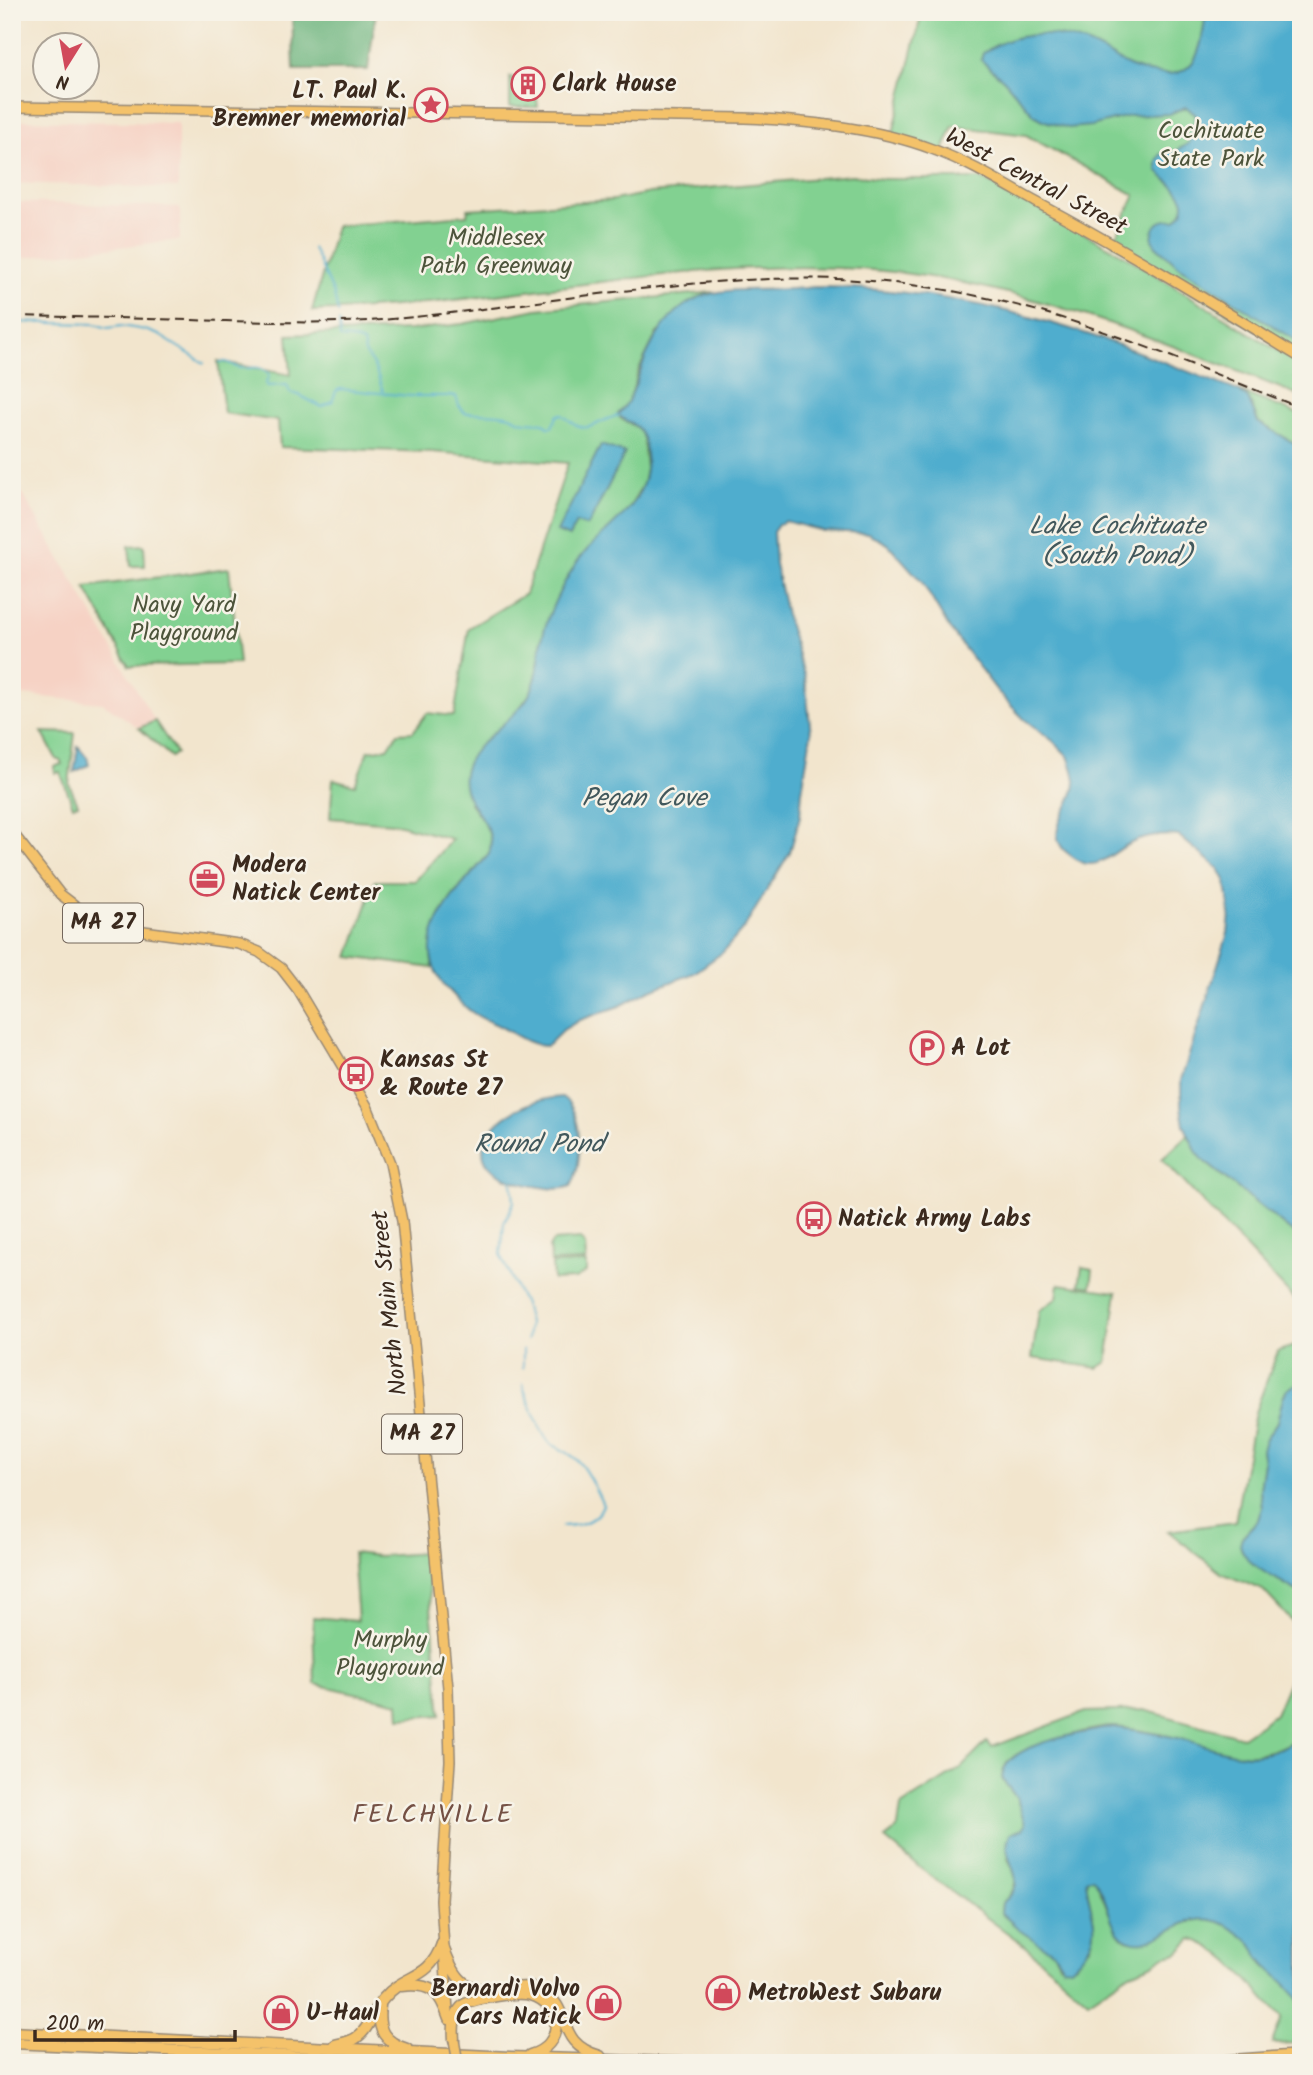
<svg xmlns="http://www.w3.org/2000/svg" width="1313" height="2075" viewBox="0 0 1313 2075" font-family="Kalam,sans-serif">
	<style>
		.built { fill: #f6d2c4 }
		.green { fill: #82d191; stroke: #5e7e58; stroke-width: 2 }
		.forest { fill: #69b37b; stroke: #526e4c; stroke-width: 2 }
		.water { fill: #4fadce; stroke: #456c76; stroke-width: 2 }
		.lines { fill: none; stroke-linecap: round; stroke-linejoin: round }
		.stream { stroke: #4fadce; stroke-width: 2 }
		.major-casing { stroke: #968876; stroke-width: 12 }
		.highway-casing { stroke: #968876; stroke-width: 13 }
		.major { stroke: #f4c26a; stroke-width: 9 }
		.highway { stroke: #f4c26a; stroke-width: 10 }
		.rail { stroke: #3b2a1e; stroke-width: 2; stroke-dasharray: 10 5; stroke-linecap: butt }
		.major-bridge-casing { stroke: #968876; stroke-width: 12; stroke-linecap: butt }
		.major-bridge { stroke: #f4c26a; stroke-width: 9 }
		.labels { text-anchor: middle; dominant-baseline: central; stroke-width: 5; stroke-linejoin: round; paint-order: stroke }
		.shield { fill: #f7f3e8; stroke: #73665b; stroke-width: 2 }
		.shield-label { font-size: 23px; font-weight: bold; fill: #3b2a1e }
		.poi-label { font-size: 24px; font-weight: bold; fill: #3b2a1e; stroke: #f7f3e8; text-anchor: start }
		.park-label { font-size: 24px; fill: #4d543b; stroke: #f7f3e8 }
		.street-label { font-size: 24px; fill: #3b2a1e; stroke: #f7f3e8 }
		.water-label { font-size: 26px; font-style: italic; fill: #42585c; stroke: #f7f3e8 }
		.neighbourhood-label { font-size: 26px; letter-spacing: 2px; fill: #745044; stroke: #f7f3e8 }
	</style>
	<rect width="100%" height="100%" fill="#f7f3e8"/>
	<filter id="ink" filterUnits="userSpaceOnUse"><feTurbulence type="fractalNoise" baseFrequency=".0143" numOctaves="2"/><feDisplacementMap in="SourceGraphic" scale="14" xChannelSelector="R" yChannelSelector="G"/><feConvolveMatrix kernelMatrix="1 2 1 2 8 2 1 2 1" color-interpolation-filters="sRGB"/></filter>
	<filter id="wash" filterUnits="userSpaceOnUse"><feTurbulence type="fractalNoise" baseFrequency=".00686" numOctaves="4" result="noise"/><feDisplacementMap in="SourceGraphic" scale="28" xChannelSelector="R" yChannelSelector="G"/><feGaussianBlur stdDeviation="1.57" result="paint"/><feColorMatrix in="noise" values="0 0 0 0 0 0 0 0 0 0 0 0 0 0 0 0 0 1.4 0 .05"/><feComposite in="paint" operator="in"/></filter>
	<g filter="url(#wash)">
		<rect width="100%" height="100%" fill="#f2e5cd"/>
		<g class="built">
			<polygon points="12,120 178,123 178,188 12,183"/>
			<polygon points="12,202 180,207 180,240 12,259"/>
			<polygon points="12,476 155,721 139,728 103,703 12,694"/>
		</g>
		<g class="green">
			<polygon points="922,12 1301,12 1301,358 1113,243 1135,195 1026,135 953,126 942,153 892,138"/>
			<polygon points="510,77 518,79 518,92 523,93 523,98 537,99 538,107 510,107"/>
			<path d="M852,175L883,179H982L999,187L1122,254L1301,365V396C1157,340 1016,279 860,269C677,257 495,306 312,311L336,226L467,215L468,209L614,200L650,193Z"/>
			<path d="M713,292L697,298L657,333L639,369L630,399L620,418L640,429L643,437L646,469L643,484L627,512L588,549L567,579L549,616L537,677L531,693L515,714L501,728L470,803C481,818 496,834 489,854C460,889 423,918 433,968L349,957L375,881H415L452,839L393,823L330,818L333,779L355,785L368,751L388,748L398,733L413,732L427,713L454,716L469,628L525,594L568,463L432,452L280,447L278,421L224,413L218,361L291,375L288,335L410,330L462,324L537,309Z"/>
			<polygon points="1238,391 1301,415 1301,447 1258,422 1248,398"/>
			<polygon points="144,545 145,566 131,566 129,546"/>
			<polygon points="229,568 239,664 129,666 85,587"/>
			<polygon points="155,721 176,753 171,757 139,728"/>
			<polygon points="42,732 75,733 69,784 78,804 73,806 60,772 55,773 54,767 62,764 60,760 57,760"/>
			<polygon points="1188,1135 1204,1161 1301,1239 1301,1309 1299,1304 1162,1159"/>
			<polygon points="580,1239 585,1245 586,1261 551,1262 549,1247 553,1241"/>
			<polygon points="586,1263 586,1272 575,1279 553,1280 552,1264"/>
			<polygon points="1082,1267 1093,1269 1091,1287 1079,1285"/>
			<polygon points="1059,1284 1117,1292 1107,1362 1098,1368 1032,1358 1039,1311 1057,1298"/>
			<polygon points="1301,1344 1301,1381 1287,1390 1277,1422 1265,1441 1262,1450 1264,1462 1260,1490 1262,1507 1258,1520 1242,1537 1241,1549 1257,1567 1301,1594 1301,1631 1263,1590 1221,1573 1168,1531 1235,1522 1255,1412 1278,1351"/>
			<polygon points="353,1553 378,1556 426,1553 441,1715 400,1718 399,1703 315,1684 313,1617 358,1621"/>
			<path d="M1301,1653V1734C1285,1749 1262,1755 1241,1755C1220,1755 1200,1743 1179,1738C1159,1734 1136,1729 1115,1727C1095,1726 1057,1739 1037,1746C1020,1751 1001,1760 1002,1780L1015,1793L1020,1802L1025,1824L1008,1859C1019,1876 1018,1890 1002,1903L1001,1913L1054,1953L1060,1965H1075L1084,1952L1091,1946L1094,1924L1086,1885L1087,1877L1095,1879C1103,1892 1113,1930 1122,1937C1147,1957 1185,1906 1222,1922C1232,1926 1246,1936 1252,1944C1256,1950 1258,1957 1263,1963C1271,1972 1283,1978 1291,1987C1305,2003 1301,2024 1301,2043L1272,2044L1282,2017C1254,1991 1231,1951 1192,1939L1178,1953L1165,1956L1151,1965L1130,1973L1088,2001L1021,1943L916,1865L885,1839L898,1827L901,1806L961,1768L987,1742L992,1747L1085,1712L1144,1710L1242,1737L1275,1714Z"/>
		</g>
		<polygon class="forest" points="292,12 376,12 368,70 294,70"/>
		<g class="water">
			<path d="M1206,12H1301V344L1179,266L1156,246L1152,240C1153,223 1160,219 1175,220C1199,200 1169,185 1157,170V161L1161,154L1176,151L1189,143L1196,115L1186,107L1169,114L1129,116L1091,126L1068,128L1045,121L1034,115L1004,80L981,60L983,53C1014,32 1049,30 1085,43C1100,48 1113,58 1127,65C1138,71 1151,73 1164,74C1200,76 1202,41 1206,12Z"/>
			<path d="M814,287C908,287 1003,306 1093,336C1142,352 1190,373 1238,391L1248,398L1258,422L1301,447V1239L1204,1161L1196,1151L1184,1125L1181,1107V1080L1228,933L1230,914L1226,882L1219,869L1179,836C1163,834 1145,837 1131,843C1116,849 1101,869 1083,863C1076,860 1070,855 1065,851C1043,829 1075,806 1075,782C1075,773 1071,764 1068,756L1053,741L1024,719L998,692L949,628L922,582L888,544L868,533L823,531L785,521L778,525L773,532L775,564L787,619L805,678L811,734L802,791L800,816L790,852L744,928L723,952L694,973L648,991L620,1006L580,1020L563,1030L547,1046C526,1045 512,1031 493,1023C470,1014 463,1005 447,988C403,939 459,891 489,854C501,818 448,802 468,762C479,739 510,723 526,700C539,681 538,661 542,639C548,613 562,585 577,562C599,531 642,512 646,470C647,457 646,434 635,426C629,421 622,420 618,414C635,398 638,370 649,350C689,269 742,297 814,287Z"/>
			<polygon points="601,445 625,453 589,524 585,526 576,523 569,537 557,532"/>
			<polygon points="78,746 87,757 89,765 74,772"/>
			<path d="M562,1097C584,1112 583,1165 571,1186C559,1191 547,1188 534,1186C437,1168 497,1100 562,1097Z"/>
			<path d="M1301,1381V1594C1283,1580 1244,1568 1240,1544L1242,1537L1258,1520L1262,1507L1260,1490L1264,1462L1262,1450L1265,1440L1277,1422L1283,1397L1287,1390Z"/>
			<path d="M1113,1727C1134,1730 1156,1733 1177,1738C1222,1748 1260,1772 1301,1734V2004C1291,1985 1275,1977 1262,1961C1257,1956 1255,1948 1251,1943C1246,1938 1239,1934 1234,1930C1184,1895 1159,1959 1124,1938C1108,1928 1108,1891 1092,1877L1086,1880C1090,1923 1109,1932 1071,1968L1063,1967L1054,1953L1022,1932L1001,1913L1002,1903C1035,1879 997,1862 1010,1834L1022,1829L1025,1824C1017,1799 1019,1799 1002,1780C1000,1742 1085,1733 1113,1727Z"/>
		</g>
		<g class="lines">
			<g class="stream">
				<polyline points="313,248 334,294 338,313"/>
				<polyline points="12,322 94,324 108,328 121,326 145,330 159,335 204,363"/>
				<polyline points="339,322 340,338 352,339 363,343 365,353 375,368 383,391"/>
				<path d="M220,362C228,361 229,363 236,367C249,372 258,361 269,375L266,383L267,386L287,385L290,393L299,395L322,407L332,402L336,391L340,389L410,396H456L459,406L465,413C480,413 496,412 511,416C514,417 517,420 521,421C529,423 537,422 544,423L548,427H552L557,416L561,414C568,418 573,425 581,427C594,430 606,416 619,416"/>
				<polyline points="512,1181 514,1202 504,1223 501,1255 525,1307 529,1323 527,1340"/>
				<polyline points="523,1349 523,1368"/>
				<path d="M523,1383C523,1392 543,1437 550,1443C559,1449 571,1453 578,1461C589,1474 596,1490 603,1505C596,1522 579,1526 562,1526"/>
			</g>
		</g>
	</g>
	<g filter="url(#ink)">
		<g class="lines">
			<defs>
				<g id="major">
					<path d="M12,107L744,118C802,120 877,128 932,149C968,162 1002,183 1036,202C1126,250 1214,304 1301,358"/>
					<polyline points="12,832 60,894 90,917 122,928 239,944 259,952 281,968 298,990 367,1106 390,1163 402,1221 448,1688 450,1761 441,1900 448,2011"/>
				</g>
				<g id="highway">
					<path d="M442,1944C457,1984 466,1994 509,1988C521,1987 531,1986 541,1991C574,2008 553,2043 600,2056"/>
					<path d="M401,1986C431,1982 440,1992 449,2019"/>
					<path d="M380,2006C377,2030 384,2042 407,2049"/>
					<polyline points="12,2032 510,2057 703,2063"/>
					<path d="M454,2040C453,2026 453,2013 465,2004C479,1998 517,1991 531,1995C564,2005 564,2046 530,2055"/>
					<polyline points="12,2043 440,2063"/>
					<path d="M335,2045C342,2043 350,2042 356,2038C370,2029 373,2010 384,1998C406,1972 428,1982 442,1944"/>
					<polyline points="1191,2063 1301,2055"/>
				</g>
			</defs>
			<use href="#major" class="major-casing"/>
			<use href="#highway" class="highway-casing"/>
			<use href="#major" class="major"/>
			<use href="#highway" class="highway"/>
			<path class="rail" d="M12,316C83,317 153,319 223,321C276,322 329,324 381,320C561,305 738,261 919,286C1052,303 1176,359 1301,408"/>
			<defs>
				<polyline id="major-bridge" points="454,2040 458,2063"/>
			</defs>
			<use href="#major-bridge" class="major-bridge-casing"/>
			<use href="#major-bridge" class="major-bridge"/>
		</g>
	</g>
	<defs>
		<symbol id="building-ring" viewBox="-11 -11 22 22"><circle r="9.5" fill="#f7f3e8" stroke="#d1495b" stroke-width="1.5"/><path d="M-4-6H4V6H1V3H-1V6H-4ZM-2.5-4.3h1.7v1.8h-1.7ZM.8-4.3h1.7v1.8H.8ZM-2.5-1h1.7V.8h-1.7ZM.8-1h1.7V.8H.8Z" fill="#d1495b"/></symbol>
		<symbol id="sight-ring" viewBox="-11 -11 22 22"><circle r="9.5" fill="#f7f3e8" stroke="#d1495b" stroke-width="1.5"/><path d="M0-6L1.8-2.2L6-1.7L2.9 1.2L3.7 5.4L0 3.3L-3.7 5.4L-2.9 1.2L-6-1.7L-1.8-2.2Z" fill="#d1495b"/></symbol>
		<symbol id="office-ring" viewBox="-11 -11 22 22"><circle r="9.5" fill="#f7f3e8" stroke="#d1495b" stroke-width="1.5"/><path d="M-6-3h4V-5.5h4V-3h4V5H-6ZM-1-4.5V-3h2v-1.5ZM-6 0V1H6V0Z" fill="#d1495b"/></symbol>
		<symbol id="parking-ring" viewBox="-11 -11 22 22"><circle r="9.5" fill="#f7f3e8" stroke="#d1495b" stroke-width="1.5"/><path d="M-3.5-5.5H1a3.5 3.5 0 0 1 0 7H-1V5.5H-3.5ZM-1-3.4V-.6H.8a1.4 1.4 0 0 0 0-2.8Z" fill="#d1495b"/></symbol>
		<symbol id="bus-ring" viewBox="-11 -11 22 22"><circle r="9.5" fill="#f7f3e8" stroke="#d1495b" stroke-width="1.5"/><path d="M-5-6H5V4H4V6H2V4H-2V6H-4V4H-5ZM-3.5-4V0h7V-4ZM-3.5 1.2v1.5H-2V1.2ZM2 1.2v1.5H3.5V1.2Z" fill="#d1495b"/></symbol>
		<symbol id="shop-ring" viewBox="-11 -11 22 22"><circle r="9.5" fill="#f7f3e8" stroke="#d1495b" stroke-width="1.5"/><path d="M-5-2.5h2.3a2.7 3.5 0 0 1 5.4 0H5L5.5 6h-11ZM-1.5-2.5h3a1.5 2.3 0 0 0-3 0Z" fill="#d1495b"/></symbol>
	</defs>
	<g fill-rule="evenodd">
		<use href="#building-ring" x="509" y="65" width="38" height="38"/>
		<use href="#sight-ring" x="412" y="86" width="38" height="38"/>
		<use href="#office-ring" x="188" y="860" width="38" height="38"/>
		<use href="#parking-ring" x="908" y="1029" width="38" height="38"/>
		<use href="#bus-ring" x="337" y="1055" width="38" height="38"/>
		<use href="#bus-ring" x="795" y="1200" width="38" height="38"/>
		<use href="#shop-ring" x="704" y="1974" width="38" height="38"/>
		<use href="#shop-ring" x="585" y="1984" width="38" height="38"/>
		<use href="#shop-ring" x="262" y="1994" width="38" height="38"/>
	</g>
	<g class="labels">
		<g class="shield">
			<rect x="63" y="903.5" width="80" height="39" rx="5"/>
			<rect x="382" y="1414.5" width="80" height="39" rx="5"/>
		</g>
		<g class="shield-label">
			<text x="103" y="923">MA 27</text>
			<text x="422" y="1434">MA 27</text>
		</g>
		<g class="poi-label">
			<text x="552" y="84">Clark House</text>
			<text x="406" y="91" text-anchor="end">LT. Paul K.<tspan x="406" dy="28">Bremner memorial</tspan></text>
			<text x="232" y="865">Modera<tspan x="232" dy="28">Natick Center</tspan></text>
			<text x="951" y="1048">A Lot</text>
			<text x="380" y="1060">Kansas St<tspan x="380" dy="28">&amp; Route 27</tspan></text>
			<text x="838" y="1219">Natick Army Labs</text>
			<text x="580" y="1989" text-anchor="end">Bernardi Volvo<tspan x="580" dy="28">Cars Natick</tspan></text>
			<text x="748" y="1993">MetroWest Subaru</text>
			<text x="306" y="2013">U-Haul</text>
		</g>
		<g class="park-label">
			<text x="1211" y="131">Cochituate<tspan x="1211" dy="28">State Park</tspan></text>
			<text x="496" y="238">Middlesex<tspan x="496" dy="28">Path Greenway</tspan></text>
			<text x="184" y="605">Navy Yard<tspan x="184" dy="28">Playground</tspan></text>
			<text x="390" y="1640">Murphy<tspan x="390" dy="28">Playground</tspan></text>
		</g>
		<g class="street-label">
			<text transform="translate(1036 182) rotate(28)">West Central Street</text>
			<text transform="translate(390 1303) rotate(-96)">North Main Street</text>
		</g>
		<g class="water-label">
			<text x="1117" y="527">Lake Cochituate<tspan x="1117" dy="30">(South Pond)</tspan></text>
			<text x="644" y="799">Pegan Cove</text>
			<text x="539" y="1145">Round Pond</text>
		</g>
		<g class="neighbourhood-label">
			<text x="433" y="1815">FELCHVILLE</text>
		</g>
	</g>
	<rect width="1313" height="2075" fill="none" stroke="#f7f3e8" stroke-width="42"/>
	<g transform="translate(66 66) rotate(191)"><circle r="33" fill="#f7f3e8" stroke="#aca397" stroke-width="2"/>
	<path d="M0-5L12 26L0 18L-12 26Z" fill="#d1495b"/>
	<text y="-10" font-size="19" font-weight="bold" text-anchor="middle" fill="#3b2a1e">N</text>
	</g>
	<path d="M35 2030v10h200v-10" fill="none" stroke="#3b2a1e" stroke-width="3.5"/>
	<text x="46" y="2030" font-size="21" fill="#3b2a1e" stroke="#f7f3e8" stroke-width="5" paint-order="stroke">200 m</text>
</svg>
